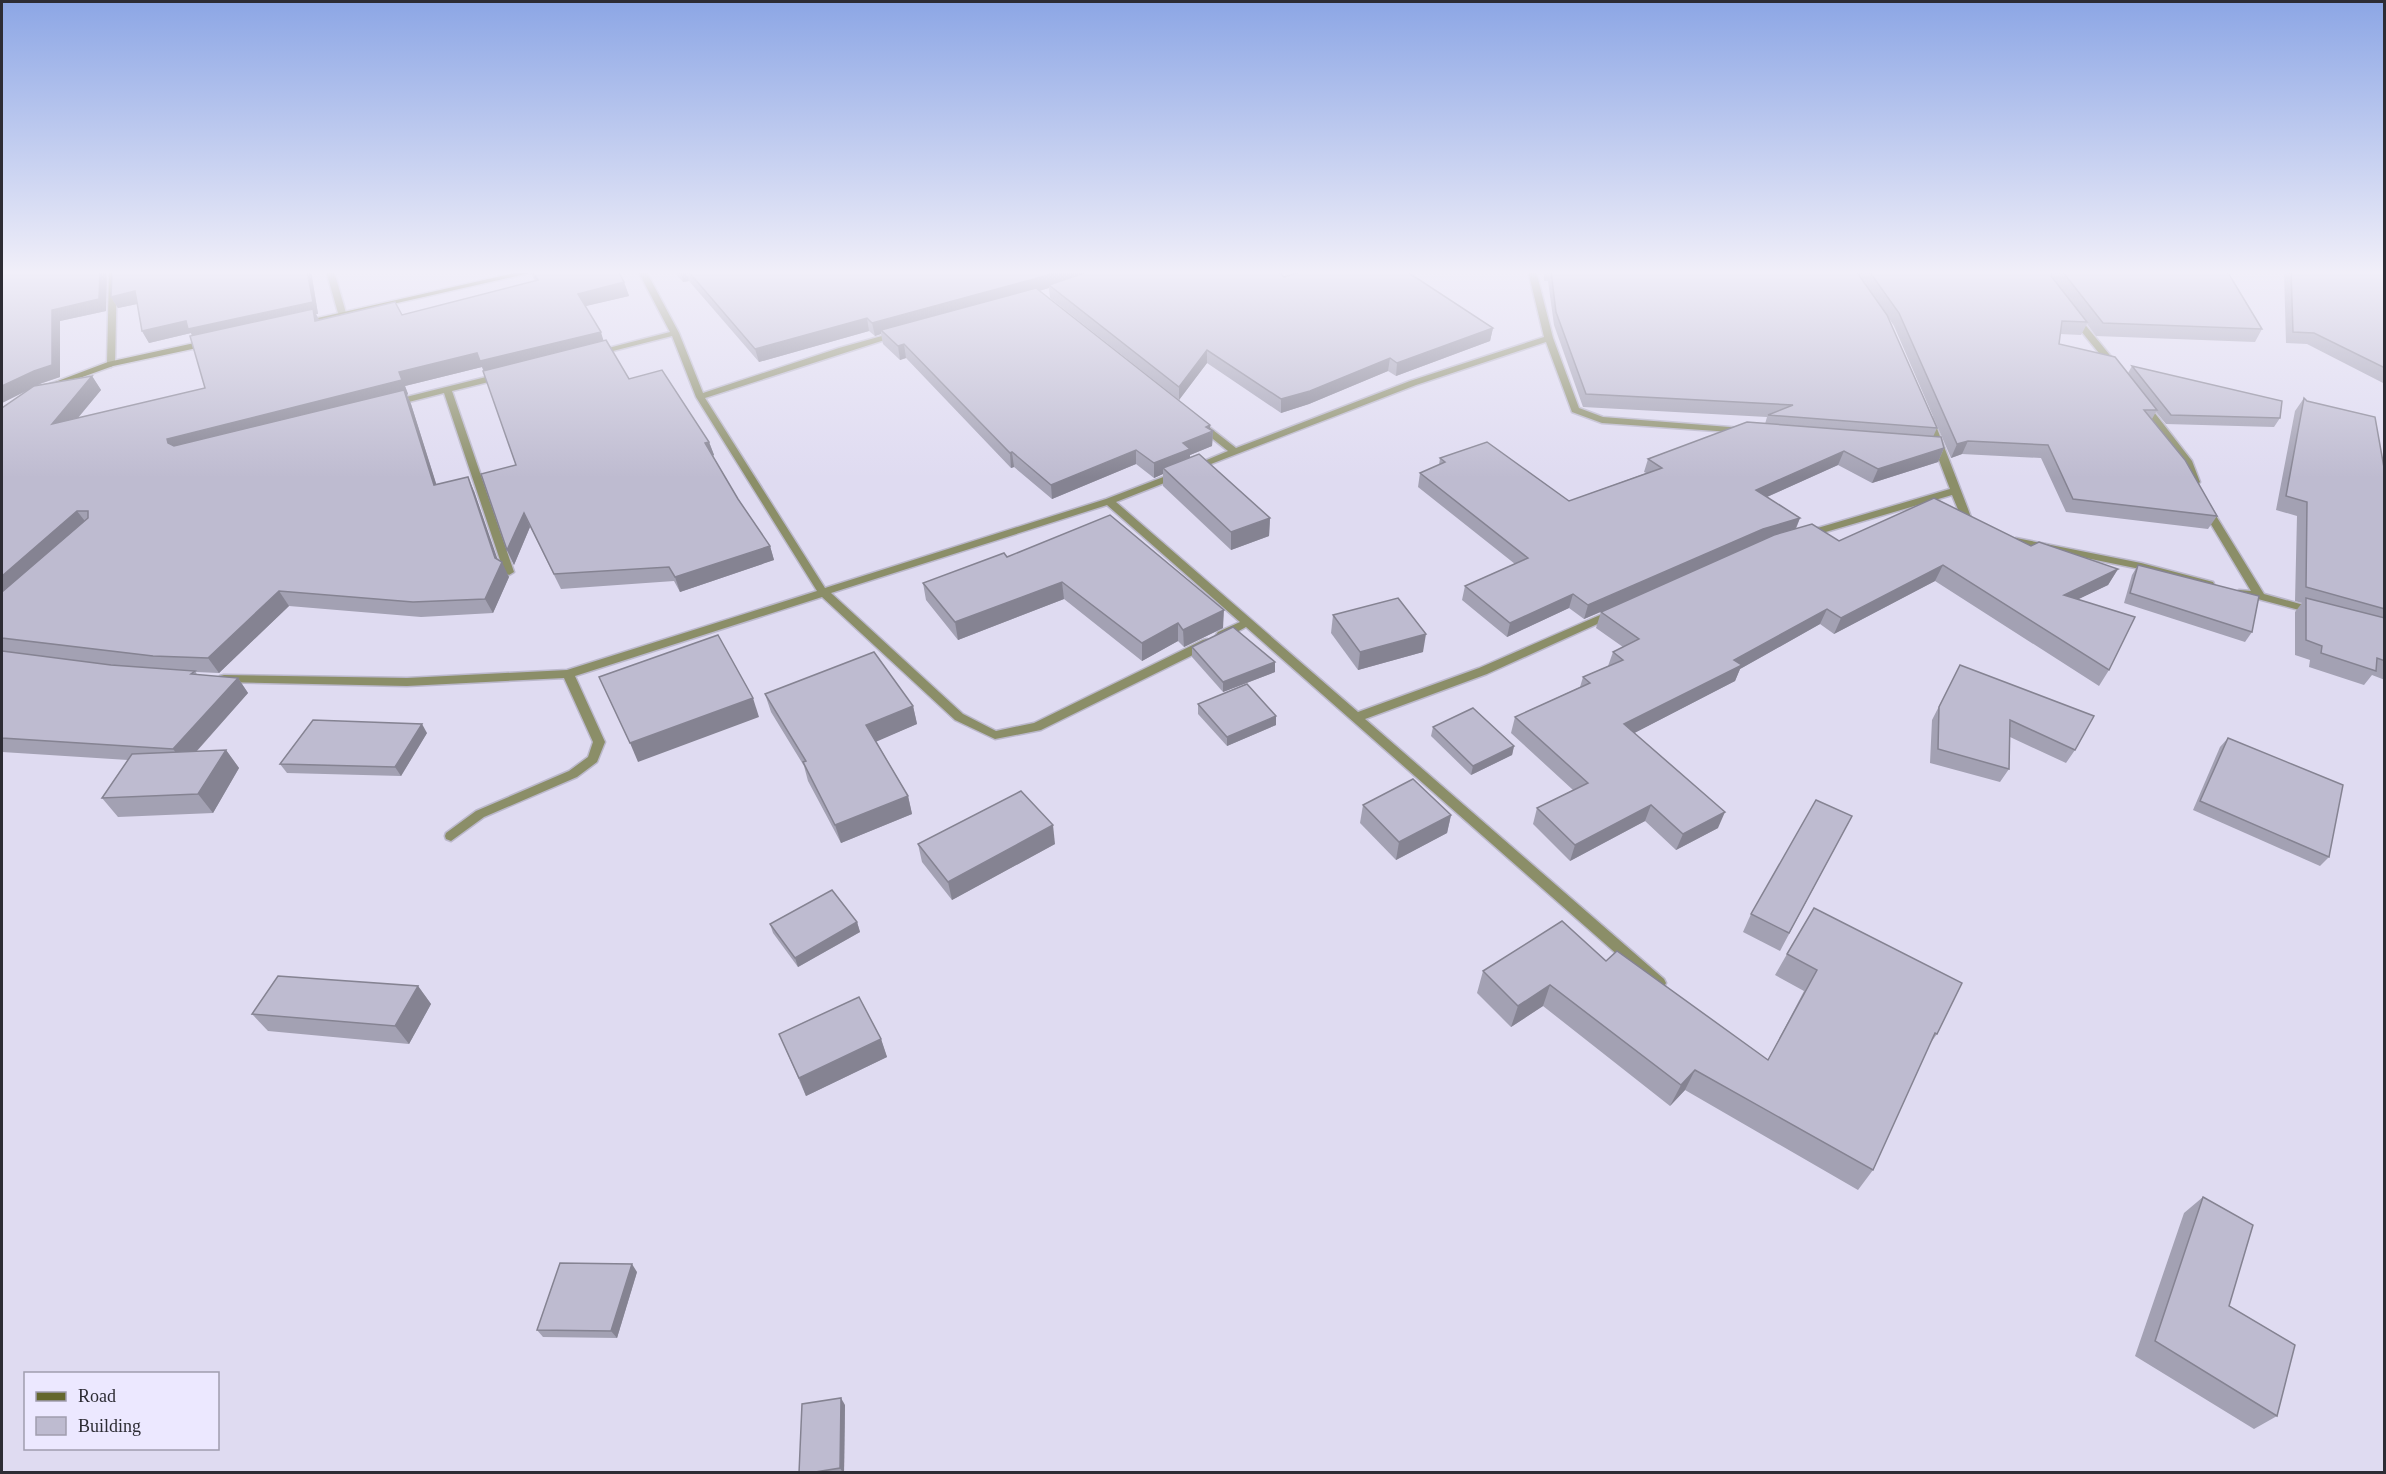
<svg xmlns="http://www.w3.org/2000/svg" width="2386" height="1474" viewBox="0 0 2386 1474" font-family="'Times New Roman',serif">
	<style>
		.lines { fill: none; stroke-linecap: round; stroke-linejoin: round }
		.street-casing { stroke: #bbb8cb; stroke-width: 3 }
		.secondary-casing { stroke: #bbb8cb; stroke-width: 3 }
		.street { fill: #8b8e68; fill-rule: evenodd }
		.secondary { fill: #64672d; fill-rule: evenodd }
		.wall { fill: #a3a1b3 }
		.shaded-wall { fill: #858392 }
		.building { fill: #bebbd0; stroke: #858392; stroke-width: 1.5 }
	</style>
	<rect width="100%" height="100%" fill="#dfdbf1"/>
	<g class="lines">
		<defs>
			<g id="street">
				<polygon points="109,271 117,271 115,364 111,367 107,364"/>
				<polygon points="326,271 334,271 346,313 345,315 338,313"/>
				<polygon points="638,271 646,271 679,333 703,393 839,348 896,332 900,335 705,398 825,588 1106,499 1179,471 1182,472 1182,476 1116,502 1358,712 1479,668 1607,612 1615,612 1616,614 1615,616 1487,674 1365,719 1664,979 1666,983 1664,987 1659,989 1654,987 1246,627 1226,638 1218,638 1216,635 1218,632 1240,622 1107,505 831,593 963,714 996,731 1034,723 1203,640 1207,639 1213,643 1211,646 1041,730 995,739 955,720 822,597 575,676 605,742 597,762 577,777 484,817 451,841 446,839 445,836 446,833 476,811 569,771 588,757 593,742 564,678 407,686 220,682 218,679 220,676 224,675 407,678 567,670 817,591 696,397 672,336 597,355 593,352 670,332"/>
				<polygon points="1528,271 1536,271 1553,338 1579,408 1603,417 1742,428 1745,429 1745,433 1602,423 1572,412 1546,342 1416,385 1198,469 1192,469 1190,467 1228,451 1198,427 1198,423 1204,423 1236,448 1410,381 1544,337"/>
				<polygon points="2072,316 2078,316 2118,365 2118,369 2112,369 2072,320"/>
				<polygon points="502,373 506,376 505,378 452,391 514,572 509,575 504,572 444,393 393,406 389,403 390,401"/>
				<polygon points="2144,402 2147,403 2192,461 2200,482 2198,484 2195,485 2190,482 2182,461 2140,405"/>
				<polygon points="1928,415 1933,418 1968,509 1972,520 1979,524 1978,526 1964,524 1952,495 1812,536 1804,536 1804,532 1950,489 1923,418"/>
				<polygon points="2205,503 2210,506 2264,594 2318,609 2319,611 2318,613 2314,614 2239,594 2238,592 2239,590 2251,591 2200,506"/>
				<polygon points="2016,538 2141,563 2213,582 2214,584 2209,587 2140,569 2012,543 2011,541"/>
			</g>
			<g id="secondary">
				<polygon points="523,271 539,271 304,324 300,322"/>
				<polygon points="208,340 212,343 211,345 113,366 49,389 46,390 42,387 108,362"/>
			</g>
		</defs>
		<use href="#street" class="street-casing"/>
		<use href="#secondary" class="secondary-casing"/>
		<use href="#street" class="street"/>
		<use href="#secondary" class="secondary"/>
	</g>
	<g class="wall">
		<polygon points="2,271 107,271 106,311 60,321 60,377 37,385 92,376 101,390 78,418 205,388 191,333 149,343 142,331 137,304 118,308 111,297 112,271 311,271 318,314 316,314 319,320 402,315 535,281 530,271 618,271 624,282 629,296 585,306 604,341 629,379 709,442 714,455 713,456 738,499 770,546 774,560 680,592 674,581 561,589 530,527 514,565 507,550 516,465 482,367 405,386 408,394 407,395 411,404 436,484 474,491 497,560 509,577 493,613 421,617 289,606 219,673 196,672 197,675 238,678 248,693 197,751 226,750 239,768 213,813 118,817 102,798 128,760 2,752 2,408 28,390 2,403"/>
		<polygon points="673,271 1278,271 1284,277 1493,328 1490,341 1396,376 1388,371 1309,404 1281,413 1207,363 1179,400 1050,298 1049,288 1039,291 1213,431 1212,446 1190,455 1190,458 1270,518 1269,536 1231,550 1163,486 1163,474 1154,478 1136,464 1052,499 1014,467 1011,468 906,358 900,360 883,344 881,334 875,336 869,331 759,362 689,281 683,282"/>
		<polygon points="1544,271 2227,271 2262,329 2255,342 2096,336 2087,324 2081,335 2060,334 2059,344 2128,373 2132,366 2280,418 2274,427 2166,424 2156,412 2152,419 2217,516 2208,529 2066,512 2041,458 1962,454 1951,458 1894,326 1888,317 1937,428 1933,437 1944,448 1938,462 1872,483 1838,465 1767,497 1800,518 1796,529 1839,541 2031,546 2118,569 2108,585 2078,599 2109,670 2099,686 1935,581 1834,634 1820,624 1740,669 1735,681 1634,733 1718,828 1676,850 1645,821 1570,861 1533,824 1537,808 1573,790 1511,733 1515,717 1580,687 1583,677 1608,666 1613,652 1623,647 1596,628 1601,612 1584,619 1569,608 1507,637 1462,600 1465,586 1515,564 1418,487 1420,473 1439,465 1440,458 1569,501 1646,473 1644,472 1648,459 1765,424 1767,417 1583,407 1554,325 1548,281 1544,281"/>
		<polygon points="2284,271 2385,271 2385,384 2307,344 2286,343"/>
		<polygon points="2304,398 2307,401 2385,473 2385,680 2372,675 2364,685 2309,667 2310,660 2295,655 2295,612 2302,603 2295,601 2297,516 2276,510 2295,411"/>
		<polygon points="1007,557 1223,628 1184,647 1178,641 1142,661 1064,599 958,640 926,600 923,583"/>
		<polygon points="2138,565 2252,632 2245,642 2124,603 2132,575"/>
		<polygon points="1333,615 1423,652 1358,670 1331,633"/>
		<polygon points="1192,647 1275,672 1223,692 1192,657"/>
		<polygon points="1960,665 2075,750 2066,763 2010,737 2009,769 2000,782 1930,763 1932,720"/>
		<polygon points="765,694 913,706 917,724 876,741 908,796 912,814 841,843 808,781 804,766 771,712"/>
		<polygon points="1198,704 1276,725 1227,746 1198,714"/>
		<polygon points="1433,727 1514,746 1512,755 1471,775 1431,736"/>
		<polygon points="427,733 401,776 287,773 280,764"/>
		<polygon points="2228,738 2329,857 2320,866 2193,810 2220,747"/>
		<polygon points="1363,805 1451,815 1447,833 1396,860 1360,823"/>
		<polygon points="1852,816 1780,951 1743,932 1751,914"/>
		<polygon points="918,844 1055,844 952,900 922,862"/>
		<polygon points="857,922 860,932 798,967 773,933 770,924"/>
		<polygon points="1787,954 1937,1034 1929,1045 1873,1170 1858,1190 1685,1090 1670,1106 1543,1006 1511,1027 1477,993 1483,971 1606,961 1768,1060 1804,991 1775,975"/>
		<polygon points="418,986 431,1004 409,1044 268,1031 252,1014"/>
		<polygon points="779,1034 881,1039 887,1057 806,1096"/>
		<polygon points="2203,1197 2229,1306 2277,1416 2254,1429 2135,1356 2184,1213"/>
		<polygon points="637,1272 617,1338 543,1337 537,1330"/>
		<polygon points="845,1405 844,1473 799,1473"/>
	</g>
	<g class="shaded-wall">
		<polygon points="100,271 107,271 106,311 60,321 60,377 42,383 2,403 2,386 52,310"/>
		<polygon points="307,271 311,271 318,314 316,314 320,322 195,341 191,333 149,343 142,331"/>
		<polygon points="680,271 686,271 689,281 683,282"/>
		<polygon points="1060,271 1100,271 1049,285 1049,288 1035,292 881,330 881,334 875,336 872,323"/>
		<polygon points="624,282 629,296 582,307 578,294"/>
		<polygon points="135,291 142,303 118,308 111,297"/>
		<polygon points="867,318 869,331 759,362 755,349"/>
		<polygon points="1493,328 1490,341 1396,376 1397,363"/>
		<polygon points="601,332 605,346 486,375 482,367 405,386 408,394 407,395 411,404 441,499 177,457 168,443 167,439 399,372 477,353"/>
		<polygon points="904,344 906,358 900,360 898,346"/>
		<polygon points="1207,350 1207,363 1179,400 1179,387"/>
		<polygon points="1390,358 1388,371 1309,404 1281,413 1281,399"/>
		<polygon points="92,376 101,390 61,438 52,424"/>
		<polygon points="1210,425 1210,433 1213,431 1212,446 1190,455 1190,464 1163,468 1163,474 1154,478 1154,463 1206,427"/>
		<polygon points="1968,441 1962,454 1951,458 1957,444"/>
		<polygon points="709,442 714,455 709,457 705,443"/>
		<polygon points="1944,448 1938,462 1872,483 1878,469"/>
		<polygon points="1136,450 1136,464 1052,499 1051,485"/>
		<polygon points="1844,451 1838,465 1751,504 1756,490"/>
		<polygon points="1012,452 1014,467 1011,468 1010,453"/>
		<polygon points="468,477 474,491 500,566 502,562 509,577 493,613 485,599 495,558"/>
		<polygon points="77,511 88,525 2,601 2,576"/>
		<polygon points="524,513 530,527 514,565 507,550"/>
		<polygon points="1270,518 1269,536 1231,550 1231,532"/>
		<polygon points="1800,518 1794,532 1758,543 1584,619 1588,605 1763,529"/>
		<polygon points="770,546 774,560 680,592 675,577"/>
		<polygon points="1943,565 1935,581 1834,634 1841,618"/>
		<polygon points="2118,569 2108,585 2054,611 2064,595"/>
		<polygon points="1062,582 1064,599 958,640 955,622"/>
		<polygon points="279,591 289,606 219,673 208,658"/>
		<polygon points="1573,594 1569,608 1507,637 1510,623"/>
		<polygon points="1827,609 1820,624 1740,669 1735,681 1619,741 1624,724 1734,660"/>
		<polygon points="1224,610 1223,628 1184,647 1183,630"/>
		<polygon points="1178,623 1178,641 1142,661 1142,643"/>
		<polygon points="1426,634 1423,652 1358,670 1360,652"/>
		<polygon points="1275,662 1275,672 1223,692 1223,682"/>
		<polygon points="238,678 248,693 185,764 173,749"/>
		<polygon points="753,698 759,717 638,762 630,743"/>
		<polygon points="913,706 917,724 871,744 866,725"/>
		<polygon points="1276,716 1276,725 1227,746 1227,737"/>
		<polygon points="422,724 427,733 401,776 395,767"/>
		<polygon points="1514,746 1512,755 1471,775 1473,766"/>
		<polygon points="226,750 239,768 213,813 198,794"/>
		<polygon points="908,796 912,814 841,843 835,825"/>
		<polygon points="1651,805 1645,821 1570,861 1575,845"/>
		<polygon points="1725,812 1718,828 1676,850 1683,834"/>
		<polygon points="1451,815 1447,833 1396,860 1399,842"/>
		<polygon points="1053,825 1055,844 952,900 948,882"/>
		<polygon points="857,922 860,932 798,967 795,958"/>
		<polygon points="1550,985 1543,1006 1511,1027 1518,1006"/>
		<polygon points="418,986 431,1004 409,1044 395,1026"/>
		<polygon points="881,1039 887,1057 806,1096 799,1078"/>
		<polygon points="1695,1070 1685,1090 1670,1106 1681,1085"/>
		<polygon points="632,1264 637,1272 617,1338 611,1331"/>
		<polygon points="841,1398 845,1405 844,1473 843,1473 840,1468"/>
	</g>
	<g class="building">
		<polygon points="2,271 100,271 99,299 52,310 52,365 34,371 2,386"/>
		<polygon points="112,271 307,271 313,302 188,329 186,321 142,331 135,291 111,297"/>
		<polygon points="532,271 618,271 624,282 578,294 601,332 480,361 477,353 399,372 402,380 167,439 168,443 174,446 404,390 434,485 468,477 495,558 502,562 485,599 413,602 279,591 208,658 153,656 2,638 2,592 88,518 88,511 77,511 2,576 2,408 34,386 92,376 52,424 205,388 190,336 313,309 315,321 395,302 402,315 538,280"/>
		<polygon points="688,271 1060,271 1034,279 872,323 867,318 755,349"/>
		<polygon points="1090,271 1278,271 1284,277 1304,271 1406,271 1493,328 1397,363 1390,358 1310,391 1281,399 1207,350 1179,387 1049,285"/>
		<polygon points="1551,271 1856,271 1887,315 1937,428 1768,415 1793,405 1586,394 1556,312"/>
		<polygon points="1869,271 2051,271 2051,276 2087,322 2062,321 2059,344 2115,357 2157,410 2144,410 2185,460 2217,516 2073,499 2048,445 1968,441 1957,444 1899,313"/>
		<polygon points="2062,271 2227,271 2262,329 2103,323"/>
		<polygon points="2291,271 2385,271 2385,368 2314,333 2293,332"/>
		<polygon points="1036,288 1210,425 1206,427 1213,431 1183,443 1190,449 1154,463 1136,450 1051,485 1012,452 1010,453 904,344 898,346 881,330"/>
		<polygon points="606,340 629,379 662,370 709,442 705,443 738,499 770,546 675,577 669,567 554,574 524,513 507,550 481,474 516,465 483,371"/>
		<polygon points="2132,366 2282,401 2280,418 2171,415"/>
		<polygon points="2304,398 2307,401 2375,417 2385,473 2385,609 2306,587 2307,502 2286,496"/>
		<polygon points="1747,422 1941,437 1944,448 1878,469 1844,451 1756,490 1800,518 1763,529 1588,605 1573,594 1510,623 1465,586 1528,558 1420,473 1445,462 1440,458 1487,442 1569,501 1662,468 1648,459"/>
		<polygon points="1199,454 1270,518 1231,532 1163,468"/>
		<polygon points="1934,498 2031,546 2039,542 2118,569 2064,595 2135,617 2109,670 1943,565 1841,618 1827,609 1734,660 1742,665 1624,724 1725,812 1683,834 1651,805 1575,845 1537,808 1588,783 1515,717 1590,683 1583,677 1623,660 1613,652 1639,639 1601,612 1774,535 1812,524 1839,541"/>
		<polygon points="1110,515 1224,610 1183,630 1178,623 1142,643 1062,582 955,622 923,583 1004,553 1007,557"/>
		<polygon points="2138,565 2259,596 2252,632 2130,593"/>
		<polygon points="1398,598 1426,634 1360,652 1333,615"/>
		<polygon points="2306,598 2385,618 2385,661 2377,658 2376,671 2321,653 2322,646 2306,640"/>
		<polygon points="1233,627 1275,662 1223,682 1192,647"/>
		<polygon points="718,635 753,698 630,743 599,677"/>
		<polygon points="2,651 111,665 195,671 191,674 238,678 173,749 2,738"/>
		<polygon points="874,652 913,706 866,725 908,796 835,825 803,762 806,761 765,694"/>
		<polygon points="1960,665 2094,716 2075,750 2010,720 2009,769 1938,749 1939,707"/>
		<polygon points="1247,684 1276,716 1227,737 1198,704"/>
		<polygon points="1473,708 1514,746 1473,766 1433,727"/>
		<polygon points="313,720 422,724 395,767 280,764"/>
		<polygon points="2228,738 2343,785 2329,857 2200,801"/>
		<polygon points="226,750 198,794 102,798 132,754"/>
		<polygon points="1413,779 1451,815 1399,842 1363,805"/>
		<polygon points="1021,791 1053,825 948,882 918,844"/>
		<polygon points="1816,800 1852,816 1789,933 1751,914"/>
		<polygon points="832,890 857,922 795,958 770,924"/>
		<polygon points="1814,908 1962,983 1937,1034 1935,1033 1873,1170 1695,1070 1681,1085 1550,985 1518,1006 1483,971 1562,921 1606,961 1617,951 1768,1060 1817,970 1787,954"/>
		<polygon points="278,976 418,986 395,1026 252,1014"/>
		<polygon points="859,997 881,1039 799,1078 779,1034"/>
		<polygon points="2203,1197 2253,1225 2229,1306 2295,1345 2277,1416 2155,1341"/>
		<polygon points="560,1263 632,1264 611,1331 537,1330"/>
		<polygon points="841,1398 840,1468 809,1473 799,1473 802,1404"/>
	</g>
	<linearGradient id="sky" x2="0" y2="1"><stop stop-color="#8ca6e5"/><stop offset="0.57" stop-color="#f1eff9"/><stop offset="1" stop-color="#f1eff9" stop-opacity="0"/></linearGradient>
	<rect width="2386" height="478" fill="url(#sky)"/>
	<rect width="2386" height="1474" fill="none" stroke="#2d2c34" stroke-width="6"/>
	<rect x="24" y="1372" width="195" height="78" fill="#ece8ff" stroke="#a09dae" stroke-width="1.5"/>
	<rect x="36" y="1392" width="30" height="9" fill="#64672d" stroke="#a09dae" stroke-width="1.5"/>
	<text x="78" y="1402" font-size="18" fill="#2d2c34">Road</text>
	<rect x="36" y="1417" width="30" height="18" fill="#bebbd0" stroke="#a09dae" stroke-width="1.5"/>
	<text x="78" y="1432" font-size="18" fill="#2d2c34">Building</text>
</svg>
